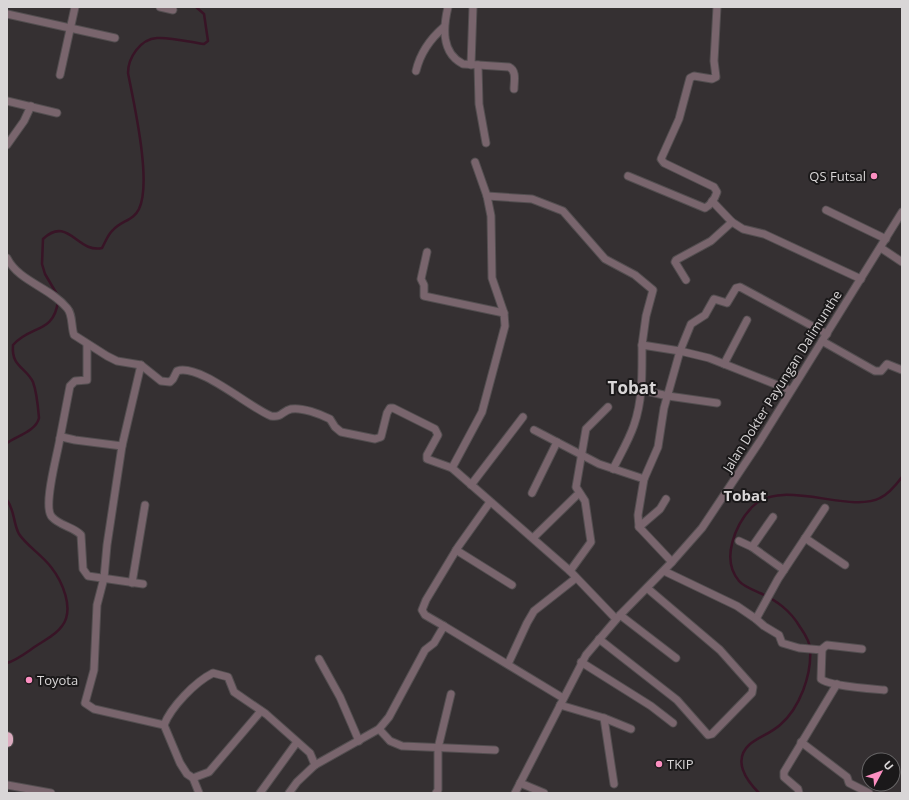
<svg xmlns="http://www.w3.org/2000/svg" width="909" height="800" viewBox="0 0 909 800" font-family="'Open Sans',sans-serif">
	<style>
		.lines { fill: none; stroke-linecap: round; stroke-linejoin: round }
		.stream { stroke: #381426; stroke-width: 2.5 }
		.street-casing { stroke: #534e50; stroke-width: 9 }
		.highway-casing { stroke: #534e50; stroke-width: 14 }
		.street { stroke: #79656d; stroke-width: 7 }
		.highway { stroke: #dbabbf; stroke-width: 12 }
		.poi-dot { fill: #fc8fc1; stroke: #1b191a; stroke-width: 1.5 }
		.labels { text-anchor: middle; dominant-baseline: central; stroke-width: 4; stroke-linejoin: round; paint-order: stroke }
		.poi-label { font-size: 13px; fill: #d9d6d7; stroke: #1b191a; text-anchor: start }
		.street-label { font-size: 13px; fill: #d9d6d7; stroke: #1b191a }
		.quarter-label { font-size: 15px; font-weight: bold; fill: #d9d6d7; stroke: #1b191a }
		.district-label { font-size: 17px; font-weight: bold; fill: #d9d6d7; stroke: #1b191a }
	</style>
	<rect width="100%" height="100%" fill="#353032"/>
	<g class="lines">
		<g class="stream">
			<path d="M58,296L45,274L42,264L43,239C68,215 78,254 102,248C105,243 108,234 113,230C121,221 134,220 139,209C152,182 134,104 128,73C128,58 140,39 157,38C170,37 190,42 204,44L208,41L204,14L196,7"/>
			<path d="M7,443C17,436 36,431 39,418C38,406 37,393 33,382C26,367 11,367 13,345C30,325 54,334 58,301"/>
			<path d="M7,500C15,511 13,523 19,534C26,545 42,555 51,567C62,581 75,609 62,626C56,635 45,640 36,646C27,652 17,660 7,663"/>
			<path d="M759,793C746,780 732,760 750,744C759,737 771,733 780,725C800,708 812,674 810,649C810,641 804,633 800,627C790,610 777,601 760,593C753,590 743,586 739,581C720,559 736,524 752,507C780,477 849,514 880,498C889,494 896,485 902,477"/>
		</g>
		<defs>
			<g id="street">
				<polyline points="160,7 173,10"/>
				<path d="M448,7C443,28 441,53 463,64L509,67C517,71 514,81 514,89"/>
				<polyline points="7,14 115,38"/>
				<polyline points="471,65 473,7"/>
				<polyline points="478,65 479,104 486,143"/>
				<path d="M416,71C420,54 430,39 444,27"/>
				<polyline points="60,75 75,7"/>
				<polyline points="7,101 57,113"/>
				<polyline points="7,145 24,121 31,106"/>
				<polyline points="475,162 487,196 491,216 492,278 504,313 505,326 482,412 452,468 570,571 616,619"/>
				<path d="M628,176L705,208C711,205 715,198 717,192L714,187L664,163L661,159L679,119L690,78L694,76L712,79L716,77L714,61L717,7"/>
				<polyline points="487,196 532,199 563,211 605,259 635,275 653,290 646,316 642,345"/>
				<polyline points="712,201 732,222 743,229 764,234 861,279"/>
				<polyline points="826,210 886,239"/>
				<polyline points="881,248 902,262"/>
				<polyline points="427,252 421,279 424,285 424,296 504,313"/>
				<path d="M7,258C19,282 50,287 67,308C73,314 71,327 74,335L107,356L117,361L141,365L161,381L170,382L173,379L177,371C199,363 250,408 271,416C282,418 282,411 291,409C302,407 320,414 330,419L335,427L341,432L375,439L381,437L387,413L390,408H393L435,429L438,435L427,455V459L452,468"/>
				<polyline points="686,280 675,262 676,260 711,241 732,222"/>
				<polyline points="822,341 875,371 881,371 887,364 902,370"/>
				<polyline points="724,364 747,320"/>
				<polyline points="141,365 122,446 107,545 104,578 97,605 94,670 85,703 94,709 164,725"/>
				<polyline points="642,390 668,396 717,403"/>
				<polyline points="534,430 599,464 644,479"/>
				<polyline points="60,438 70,386 75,381 87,380 87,345"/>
				<path d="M122,446L75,440L62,437L60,438C58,453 42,507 52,517C60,526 74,527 81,535L83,569L88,576L143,584"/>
				<path d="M613,469C620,455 629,440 634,425C643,399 642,373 642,345L680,351L691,324L705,315L714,299L727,303L736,288L740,287L827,334"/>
				<polyline points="471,485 523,417"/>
				<polyline points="532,493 557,442"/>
				<polyline points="639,527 660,509 666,499"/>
				<polyline points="533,538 576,496"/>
				<polyline points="805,538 845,565"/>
				<polyline points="739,541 752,547 784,570"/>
				<polyline points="752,547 773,517"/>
				<polyline points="456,550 512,585"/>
				<polyline points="672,562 639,527 638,515 644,479 658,447 664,408 680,351 709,358 790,390"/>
				<polyline points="570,571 591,542 585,501 576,487 586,429 608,407"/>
				<polyline points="664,571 737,606 756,619 778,579 825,508"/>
				<polyline points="132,583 145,505"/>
				<polyline points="620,615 676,658"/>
				<polyline points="756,619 764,626 779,635 782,643 799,648 822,650"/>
				<polyline points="444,626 425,615 422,610 426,600 458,547 490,502"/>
				<polyline points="599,639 677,700 708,735 712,734 752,693 753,687 720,650 647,588"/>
				<path d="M862,649L827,645L822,649L821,679C828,686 873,689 884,690"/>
				<polyline points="319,659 340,697 359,741"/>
				<polyline points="581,662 651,706 673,723"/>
				<polyline points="508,664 527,623 534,611 576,578"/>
				<polyline points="560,705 604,718 631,729"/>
				<polyline points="604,718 614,784"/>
				<polyline points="379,729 390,741 402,746 495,750"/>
				<polyline points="801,742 847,777 849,783 869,793"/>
				<polyline points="193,778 209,772 261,711"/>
				<polyline points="520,783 544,793"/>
				<polyline points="7,785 51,793"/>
				<path d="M199,793L193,778L187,774L180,763L164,725C171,707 195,682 213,673L228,677L234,692L266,714L310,753L315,765"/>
				<polyline points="260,793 297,742"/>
				<polyline points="289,793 297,782 315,765 379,729 389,717 425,650 434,643 444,626 563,698"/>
				<polyline points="436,793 438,790 438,748 451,694"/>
				<polyline points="515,793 586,655 620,615 672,562 702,528 760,441 902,212"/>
				<polyline points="799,793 798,789 784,777 784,772 837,684"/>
			</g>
			<polyline id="highway" points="7,738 7,741"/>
		</defs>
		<use href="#street" class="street-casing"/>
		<use href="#highway" class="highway-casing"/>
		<use href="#street" class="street"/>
		<use href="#highway" class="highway"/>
	</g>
	<g class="poi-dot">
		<circle cx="874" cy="176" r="4"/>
		<circle cx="29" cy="680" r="4"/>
		<circle cx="659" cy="764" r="4"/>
	</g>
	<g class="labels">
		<g class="poi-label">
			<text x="866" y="176" text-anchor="end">QS Futsal</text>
			<text x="37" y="680">Toyota</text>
			<text x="667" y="764">TKIP</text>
		</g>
		<g class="street-label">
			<text transform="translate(782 381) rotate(-58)">Jalan Dokter Payungan Dalimunthe</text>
		</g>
		<g class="quarter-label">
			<text x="745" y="495">Tobat</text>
		</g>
		<g class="district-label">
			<text x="632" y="387">Tobat</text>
		</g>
	</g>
	<rect width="909" height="800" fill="none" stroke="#d9d6d7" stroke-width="16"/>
	<g transform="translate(881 772) rotate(49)"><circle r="19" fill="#1b191a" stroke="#676566"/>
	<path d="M0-3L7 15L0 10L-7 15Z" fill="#fc8fc1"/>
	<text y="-6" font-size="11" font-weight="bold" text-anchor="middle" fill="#d9d6d7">U</text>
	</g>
</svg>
